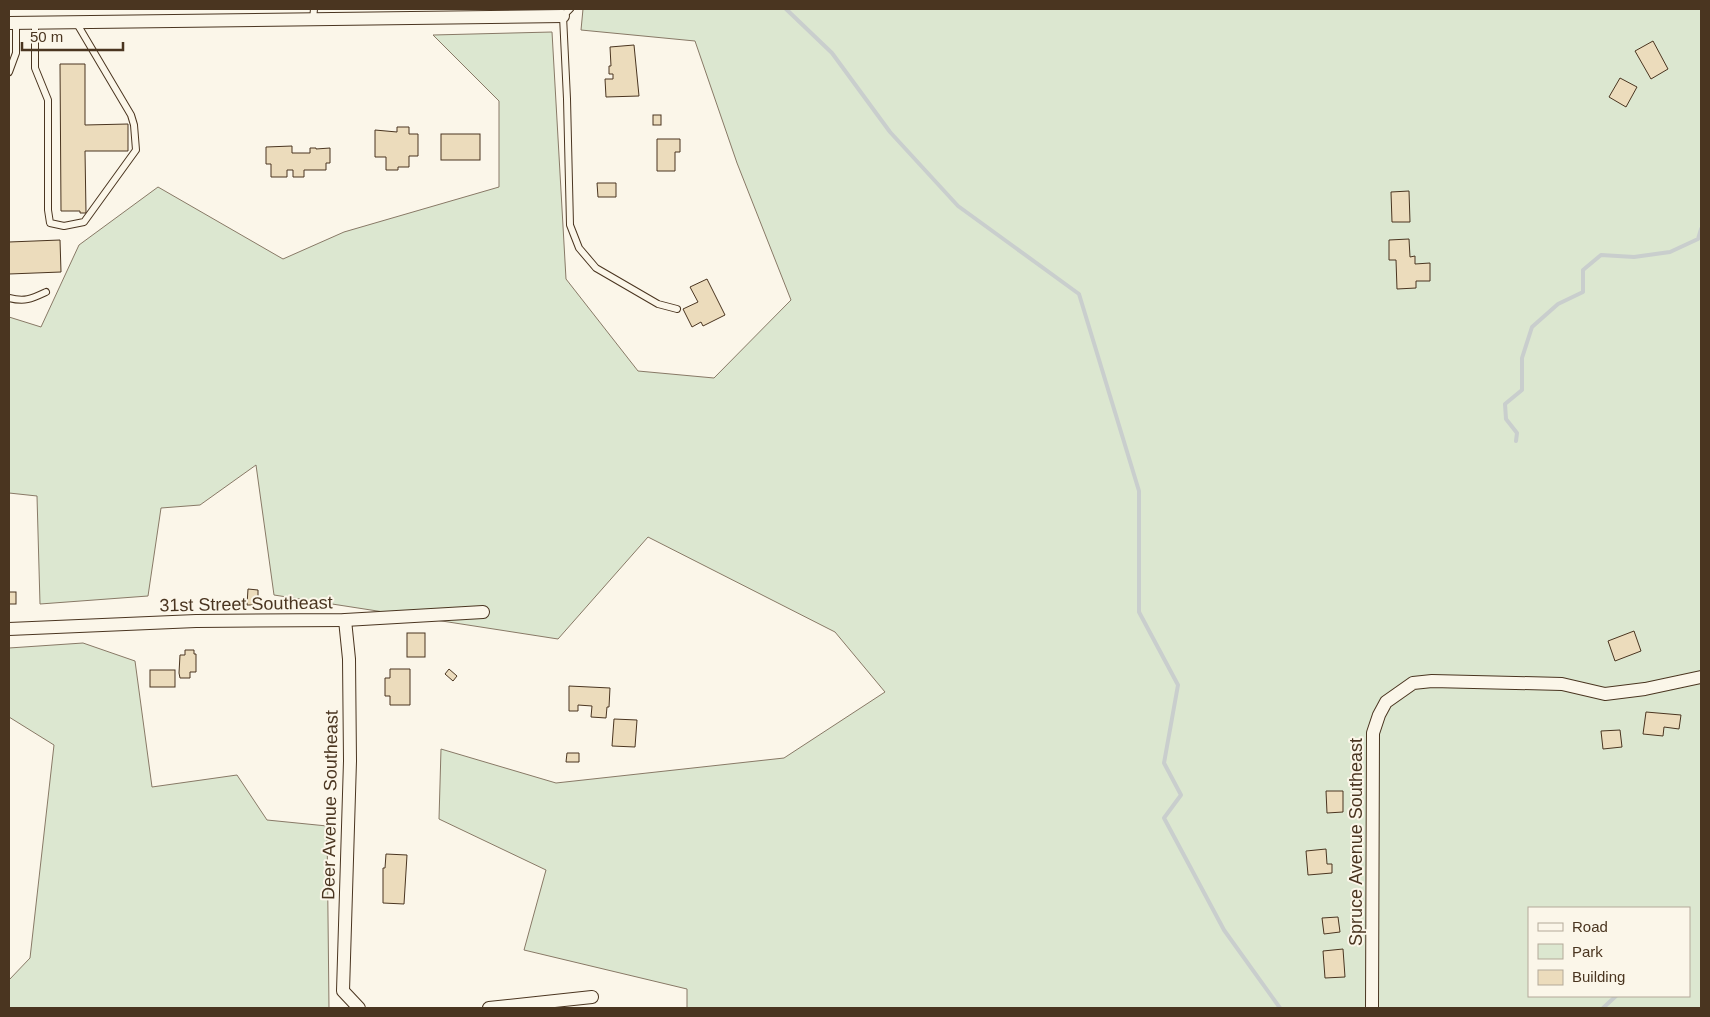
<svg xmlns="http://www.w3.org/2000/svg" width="1710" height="1017" viewBox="0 0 1710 1017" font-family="Helvetica,sans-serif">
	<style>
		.green { fill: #dce7d0; stroke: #887966; fill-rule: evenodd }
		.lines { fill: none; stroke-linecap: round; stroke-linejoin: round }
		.stream { stroke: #c9cecd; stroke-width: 4 }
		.building { fill: #ecdcbc; stroke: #4a3520 }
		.service-casing { stroke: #4a3520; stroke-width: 8 }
		.minor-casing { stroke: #4a3520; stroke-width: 14 }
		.service { stroke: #fbf6e9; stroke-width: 6 }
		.minor { stroke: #fbf6e9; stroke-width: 12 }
		.labels { text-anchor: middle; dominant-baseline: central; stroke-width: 4; stroke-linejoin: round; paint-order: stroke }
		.street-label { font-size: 18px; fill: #4a3520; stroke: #fbf6e9 }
	</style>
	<rect width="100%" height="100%" fill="#fbf6e9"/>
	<g class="green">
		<path d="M583,9H1701V1008H687V989L524,950L546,870L439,819L441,749L556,783L784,758L885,692L835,632L648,537L558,639L274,595L256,465L200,505L161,508L148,596L40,604L37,496L9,493V317L41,327L79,245L158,187L283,259L344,232L499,187V101L433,35L552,32L566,279L638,371L714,378L791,300L737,163L695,41L581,30ZM1529,908H1689V996H1529Z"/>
		<polygon points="83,643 135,661 152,787 237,775 267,820 327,826 329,1008 9,1008 9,980 30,958 54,745 9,717 9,648"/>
	</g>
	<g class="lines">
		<g class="stream">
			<polyline points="786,9 832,53 890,132 958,206 1079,294 1139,491 1139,612 1178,685 1164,763 1181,795 1164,818 1224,930 1280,1008"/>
			<polyline points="1516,441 1517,433 1506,419 1505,404 1522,390 1522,358 1532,327 1558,304 1583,292 1583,270 1601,255 1634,257 1670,252 1698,239 1701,229"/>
			<polyline points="1603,1008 1616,996"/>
		</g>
	</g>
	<g class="building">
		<polygon points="1653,41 1668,69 1651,79 1635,51"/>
		<polygon points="634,45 639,96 606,97 605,79 613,79 613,74 609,74 609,66 611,66 610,47"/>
		<polygon points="60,64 85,64 85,125 128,124 128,151 85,151 86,213 80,213 80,211 61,211"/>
		<polygon points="1620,78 1637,87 1626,107 1609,97"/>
		<rect x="653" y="115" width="8" height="10"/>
		<polygon points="397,127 409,127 409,134 418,134 418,156 409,156 409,167 398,167 398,170 386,170 386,157 375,157 375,130 397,132"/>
		<rect x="441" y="134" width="39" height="26"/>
		<polygon points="657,139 680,139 680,152 675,152 675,171 657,171"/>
		<polygon points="292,146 292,153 310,153 310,148 316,148 316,149 330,148 330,163 326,163 326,170 304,170 304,177 293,177 293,170 287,170 287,177 271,177 271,164 266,164 266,147"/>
		<polygon points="597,183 616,183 616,197 598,197"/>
		<polygon points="1409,191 1410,222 1392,222 1391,192"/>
		<polygon points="1409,239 1410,257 1415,256 1415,264 1430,263 1430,281 1416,281 1416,288 1397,289 1396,260 1389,260 1389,240"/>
		<polygon points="60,240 61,272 9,274 9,242"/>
		<polygon points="707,279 725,315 703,326 701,322 692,327 683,309 698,302 690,287"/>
		<polygon points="248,589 258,590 258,605 247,605"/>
		<rect x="9" y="592" width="7" height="12"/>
		<polygon points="1634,631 1641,651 1615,661 1608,641"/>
		<rect x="407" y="633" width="18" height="24"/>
		<polygon points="185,650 194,650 194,654 196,654 196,672 190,672 190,678 180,678 179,673 180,655 185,655"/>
		<polygon points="390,669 410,669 410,705 390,705 390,696 385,696 385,678 390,678"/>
		<polygon points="449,669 457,676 453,681 445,674"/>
		<rect x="150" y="670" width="25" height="17"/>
		<polygon points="569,686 610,688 609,707 607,707 606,718 591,717 592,706 578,705 578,711 569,711"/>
		<polygon points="1646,712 1681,715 1679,729 1664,727 1663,736 1643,734"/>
		<polygon points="614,719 637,720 635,747 612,746"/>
		<polygon points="1620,730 1622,747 1603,749 1601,731"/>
		<polygon points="567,753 579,753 579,762 566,762"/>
		<polygon points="1326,791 1343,791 1343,812 1327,813"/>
		<polygon points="1326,849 1327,864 1332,864 1332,873 1308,875 1306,851"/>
		<polygon points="386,854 407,855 404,904 383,903 383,868 385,868"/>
		<polygon points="1338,917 1340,932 1324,934 1322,918"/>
		<polygon points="1343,949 1345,977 1325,978 1323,951"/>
	</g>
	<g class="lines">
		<defs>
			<g id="service">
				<polyline points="570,9 563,16 567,99 570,225 579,248 596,268 658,304 677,309"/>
				<polyline points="313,19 314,9"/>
				<polyline points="35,22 35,68 48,100 48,210 50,223 64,226 84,222 136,150 134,125 131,115 76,22"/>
				<polyline points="9,72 16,53 16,23"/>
				<path d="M9,298C25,302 31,299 46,292"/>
			</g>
			<g id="minor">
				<polyline points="9,23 563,16"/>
				<polyline points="345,620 349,659 350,761 343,991 359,1008"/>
				<polyline points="9,629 196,621 345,620 483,612"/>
				<polyline points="489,1008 592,997"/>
				<polyline points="1372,1008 1373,733 1379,715 1386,702 1413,683 1432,681 1562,684 1605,694 1645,689 1701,677"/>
			</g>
		</defs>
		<use href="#service" class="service-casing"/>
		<use href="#minor" class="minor-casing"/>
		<use href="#service" class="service"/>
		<use href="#minor" class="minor"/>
	</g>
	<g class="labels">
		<g class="street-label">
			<text transform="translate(246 604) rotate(-1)">31st Street Southeast</text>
			<text transform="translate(330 805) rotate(-89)">Deer Avenue Southeast</text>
			<text transform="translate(1356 842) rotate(-90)">Spruce Avenue Southeast</text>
		</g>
	</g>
	<rect width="1710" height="1017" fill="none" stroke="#4a3520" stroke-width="20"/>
	<rect x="1528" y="907" width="162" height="90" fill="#fbf6e9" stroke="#b4a999"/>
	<rect x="1538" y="923" width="25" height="8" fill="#fbf6e9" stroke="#b4a999"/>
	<text x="1572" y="932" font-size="15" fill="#4a3520">Road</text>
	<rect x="1538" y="944" width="25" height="15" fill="#dce7d0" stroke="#b4a999"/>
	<text x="1572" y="957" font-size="15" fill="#4a3520">Park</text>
	<rect x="1538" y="970" width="25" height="15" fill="#ecdcbc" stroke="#b4a999"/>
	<text x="1572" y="982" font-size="15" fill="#4a3520">Building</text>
	<path d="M22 42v8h101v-8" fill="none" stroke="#4a3520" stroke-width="2.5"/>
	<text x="30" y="42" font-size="15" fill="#4a3520" stroke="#fbf6e9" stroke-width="4" paint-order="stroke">50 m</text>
</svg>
